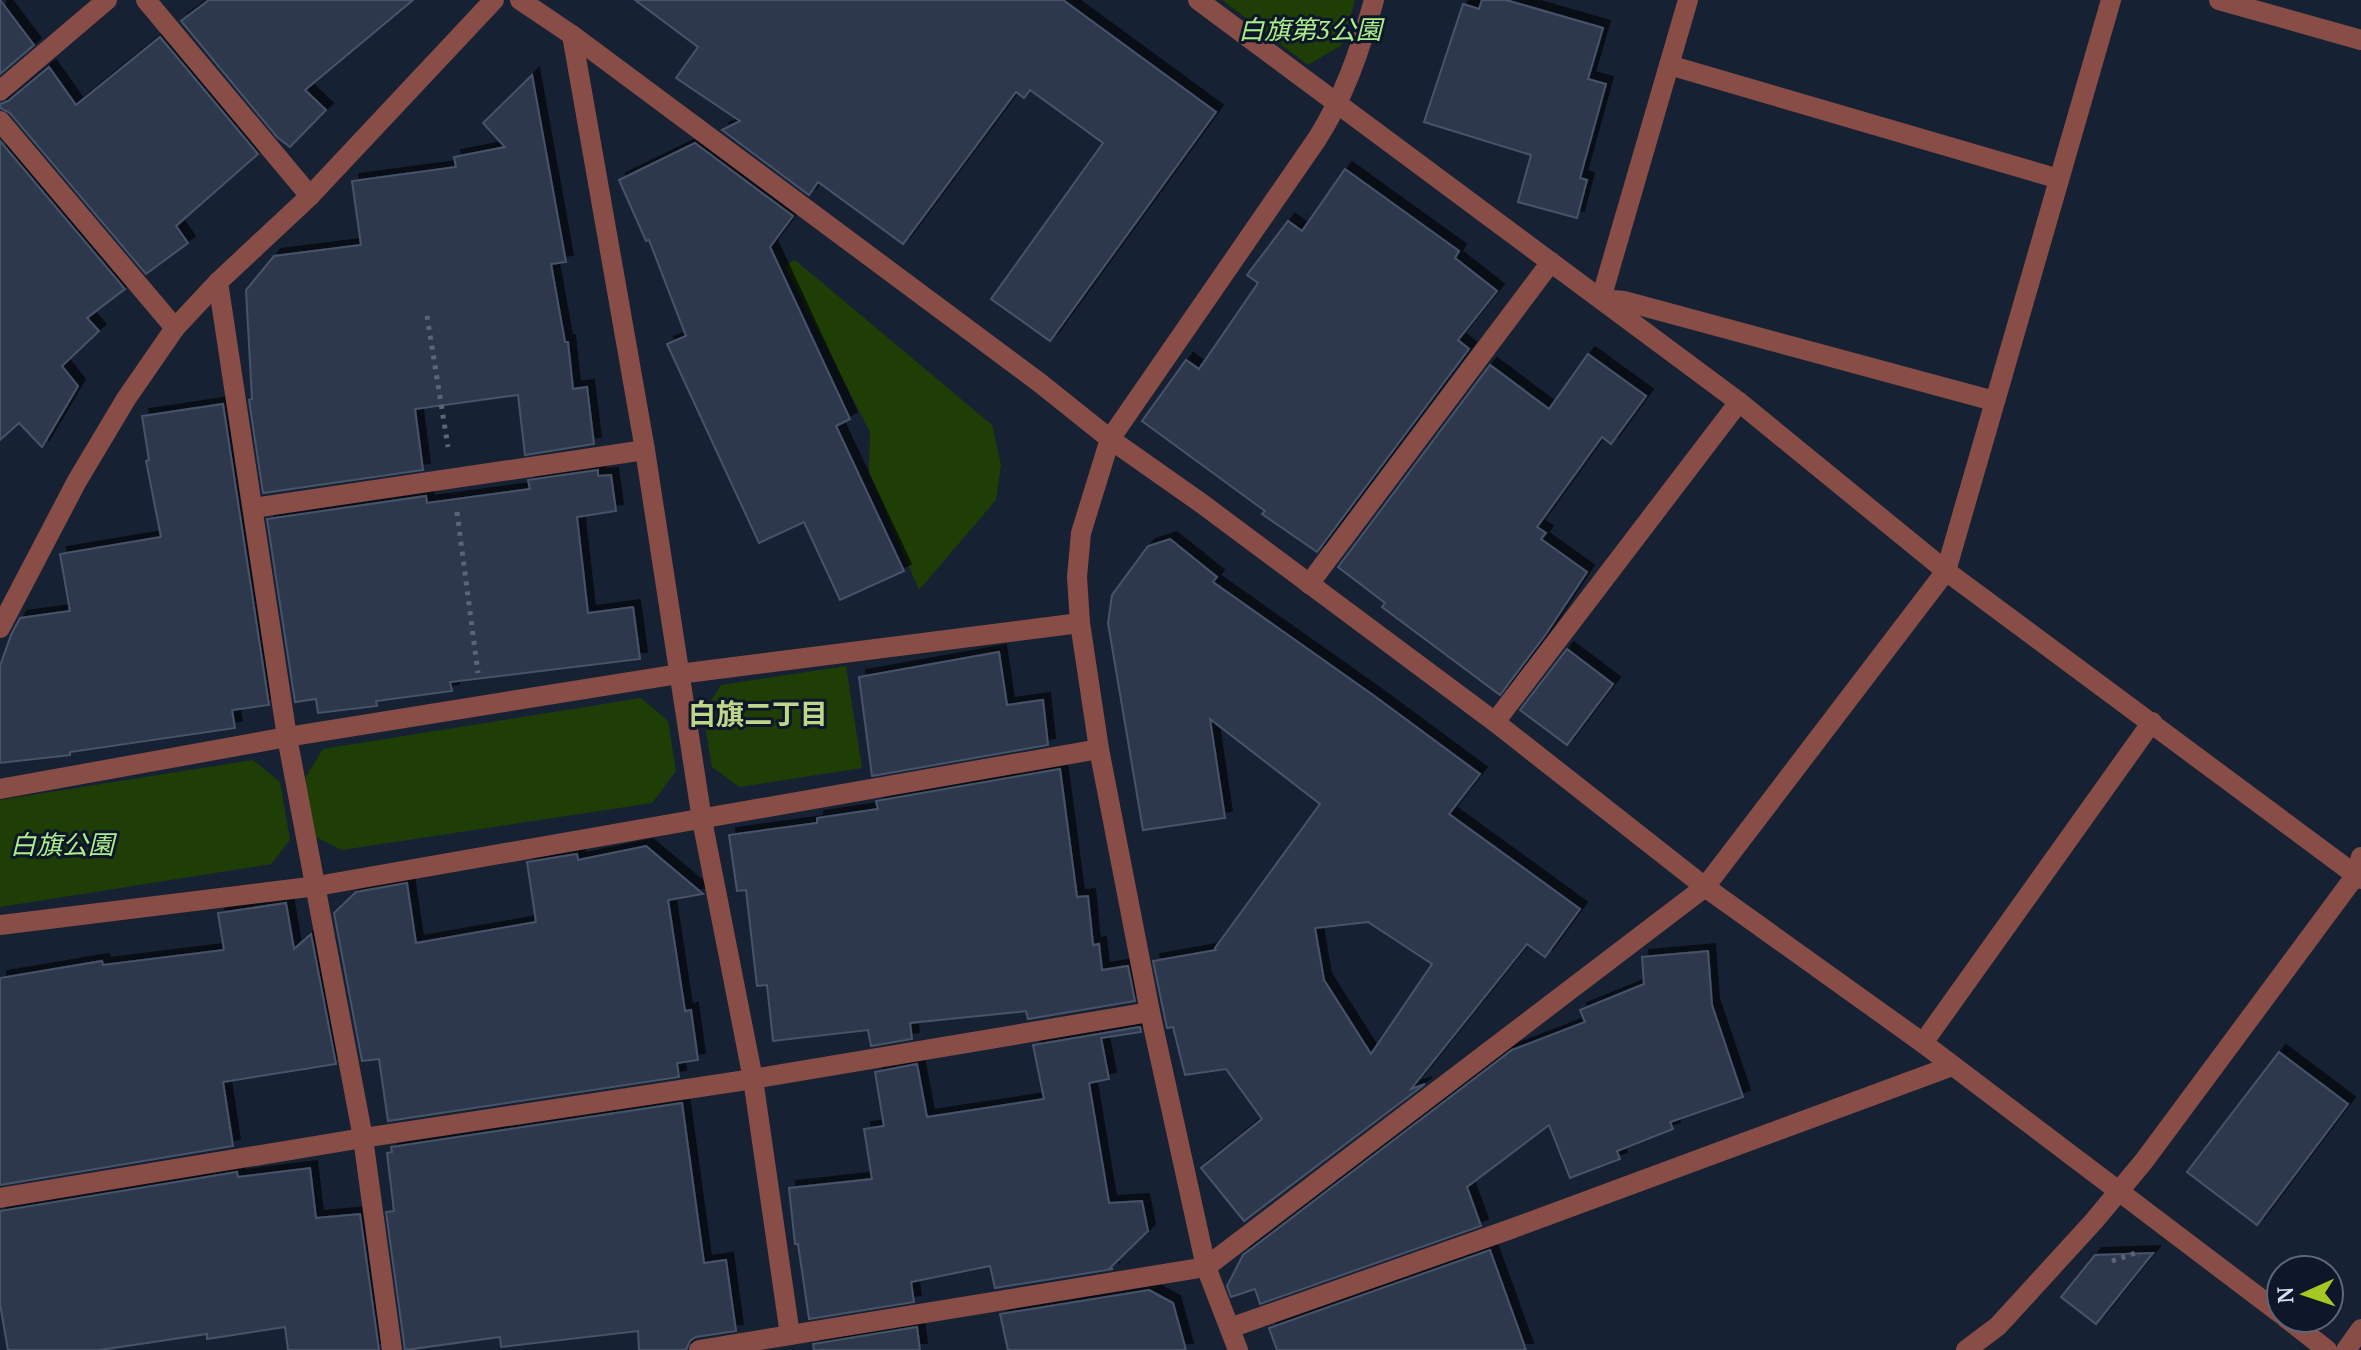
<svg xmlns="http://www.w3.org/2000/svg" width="2361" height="1350" viewBox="0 0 2361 1350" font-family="'PT Serif','Noto Sans JP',serif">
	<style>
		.green { fill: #1e3e06 }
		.building { fill: #2d384d; stroke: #475369; stroke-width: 2; fill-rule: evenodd; filter: url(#shadow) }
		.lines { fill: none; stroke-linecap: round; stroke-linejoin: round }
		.path { stroke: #5c6576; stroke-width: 5; stroke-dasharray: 4 6; stroke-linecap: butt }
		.minor { stroke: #874d46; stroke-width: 20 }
		.labels { text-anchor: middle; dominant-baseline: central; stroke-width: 6; stroke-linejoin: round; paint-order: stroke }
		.park-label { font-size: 26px; font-style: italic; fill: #acee89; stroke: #0e172a }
		.neighbourhood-label { font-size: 28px; font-weight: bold; fill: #bfd58a; stroke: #0e172a }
	</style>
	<defs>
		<filter id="shadow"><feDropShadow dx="7" dy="-7" stdDeviation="0" flood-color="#0009"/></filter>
	</defs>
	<rect width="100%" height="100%" fill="#172134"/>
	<g class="green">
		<polygon points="1222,0 1355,0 1342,45 1308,65"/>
		<polygon points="795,260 992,425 1001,465 996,500 919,590 869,473 870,432 785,266"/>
		<polygon points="846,666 862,768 739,787 712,767 703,714 721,685"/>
		<polygon points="641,698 668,721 676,771 652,803 342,850 314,836 305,778 323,749"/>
		<polygon points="253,760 280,782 290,840 271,864 0,907 0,800"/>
	</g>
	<g class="building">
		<polygon points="0,0 34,45 0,74"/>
		<polygon points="209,0 413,0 305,90 326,110 290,147 277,137 181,21"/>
		<polygon points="635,0 1063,0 1216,112 1050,341 991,299 1103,143 1030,90 1024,98 1016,92 903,244 818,182 809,195 722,130 740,121 676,78 698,47"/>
		<polygon points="1482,0 1506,0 1603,28 1588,79 1606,84 1580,178 1587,180 1577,218 1518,202 1531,155 1424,122 1463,4 1479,9"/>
		<polygon points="160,37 258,154 176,226 188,243 146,274 10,113 0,108 0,104 8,101 49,67 76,105"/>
		<polygon points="532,75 566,262 551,264 565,342 568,342 573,389 587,387 594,444 525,455 518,395 415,409 423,470 263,493 249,400 252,399 246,290 274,256 361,245 352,181 456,167 454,157 505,147 483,123"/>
		<polygon points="0,141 125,289 87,318 99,331 62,366 78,386 42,447 19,423 0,440"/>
		<polygon points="695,143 793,216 770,247 850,419 836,426 904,571 840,600 804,522 759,543 667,344 686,336 649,240 646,241 619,180"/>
		<polygon points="1345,169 1459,251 1455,258 1497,291 1458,340 1469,349 1317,552 1262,514 1265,511 1142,421 1186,360 1199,369 1258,283 1247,275 1288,221 1302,231"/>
		<polygon points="1588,354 1646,396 1611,444 1602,437 1537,527 1546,533 1541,539 1587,572 1546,634 1500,695 1382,607 1385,603 1338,567 1490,365 1549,409"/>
		<polygon points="223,404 269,705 232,710 235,728 70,752 70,755 0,763 0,666 11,635 20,618 70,611 60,554 161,537 146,461 149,460 142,416"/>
		<polygon points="598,470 598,476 611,475 616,511 577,517 588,613 633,607 640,659 450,682 452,691 376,701 377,706 318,713 316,699 295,702 267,519 426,496 427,503 530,489 528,480"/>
		<path d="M1170,539L1217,577L1213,582L1373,695L1480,774L1449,814L1580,909L1545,957L1527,944L1411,1089L1425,1084L1244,1221L1201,1168L1262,1119L1226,1069L1185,1075L1173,1027L1167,1028L1153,961L1216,950L1215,948L1320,804L1210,719L1225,818L1143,830L1108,623L1112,595L1148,546ZM1368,922L1432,964L1371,1054L1324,980L1315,928Z"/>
		<polygon points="1567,649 1613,684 1567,745 1520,710"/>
		<polygon points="999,652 1007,705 1043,700 1048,745 872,776 859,677"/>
		<polygon points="1060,769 1077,897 1088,896 1093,945 1099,944 1102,970 1128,966 1135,1001 1028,1019 1026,1011 1018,1012 910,1023 912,1039 871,1046 868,1030 773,1041 767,985 757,986 746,890 737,891 729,835 817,823 817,818 878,809 876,801"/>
		<polygon points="646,846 703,894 668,900 685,1011 691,1010 698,1060 677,1063 679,1077 388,1121 379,1059 362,1061 334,913 356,892 407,883 416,943 536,922 527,862 577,854 578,860"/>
		<polygon points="286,903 294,949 311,934 336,1064 223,1082 233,1146 0,1185 0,978 102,961 103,965 224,950 218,913"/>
		<polygon points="1708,951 1712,1005 1743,1097 1670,1122 1673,1129 1617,1151 1620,1159 1570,1178 1549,1125 1467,1187 1481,1226 1260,1304 1255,1289 1231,1297 1227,1286 1243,1255 1512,1050 1585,1022 1580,1010 1644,984 1642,957"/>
		<polygon points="1140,1027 1141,1032 1101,1038 1109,1079 1089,1083 1109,1203 1142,1201 1148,1231 1110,1268 1113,1269 995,1288 990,1266 911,1282 914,1302 809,1319 798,1244 795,1244 789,1188 872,1179 864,1129 884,1126 875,1072 917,1064 927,1117 1044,1099 1033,1045"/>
		<polygon points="2279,1052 2348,1104 2257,1225 2187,1172"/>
		<polygon points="682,1103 704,1263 726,1260 736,1331 696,1337 690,1341 686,1350 639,1350 638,1331 501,1347 500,1337 405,1350 386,1212 394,1211 387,1153 392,1152 391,1147"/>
		<polygon points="310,1168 316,1218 360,1214 379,1350 288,1350 285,1327 207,1339 207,1334 100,1350 8,1350 0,1304 0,1211 237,1172 238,1177"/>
		<polygon points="1490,1250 1526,1350 1277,1350 1269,1328"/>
		<polygon points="2153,1253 2096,1324 2061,1297 2095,1255"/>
		<polygon points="1149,1290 1173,1303 1186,1350 1008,1350 1000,1314"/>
		<polygon points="917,1327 920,1350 814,1350 813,1344"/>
	</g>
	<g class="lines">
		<g class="path">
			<polyline points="427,316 448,447"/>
			<polyline points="457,512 478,673"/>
			<polyline points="2112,1261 2136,1253 2140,1256"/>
		</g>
		<g class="minor">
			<polyline points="146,0 310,196"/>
			<polyline points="520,0 572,35 1040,383 1110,439 1201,503 1495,722 1705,887 1923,1043 2281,1314"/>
			<polyline points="1198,0 1739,402 1946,571 2361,879"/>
			<polyline points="1688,0 1601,299 1624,301 1994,401"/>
			<polyline points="2219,0 2361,40"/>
			<polyline points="572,35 645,450 702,820 753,1079 790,1335"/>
			<polyline points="1669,65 2059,179"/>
			<polyline points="0,91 107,0"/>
			<polyline points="0,121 175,328"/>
			<polyline points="218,282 287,737 363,1138 392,1350"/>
			<polyline points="253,508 645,450"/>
			<polyline points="1309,584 1551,262"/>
			<polyline points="0,628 77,481 126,399 175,328 218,282 310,196 494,0"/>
			<polyline points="1495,722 1739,402"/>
			<polyline points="0,789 287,737 679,674 1080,623"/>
			<polyline points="0,925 317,886 1099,749"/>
			<polyline points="1923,1043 2152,722"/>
			<polyline points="0,1198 363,1138 753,1079 1150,1012"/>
			<polyline points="2286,1318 2327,1350"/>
			<polyline points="1230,1328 1508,1230 1952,1066"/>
			<polyline points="699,1350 1206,1267 1705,887 1946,571 2111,0"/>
			<path d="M1238,1350L1206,1267L1150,1012L1099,749L1080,623L1077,577L1081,533L1110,439L1317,139C1345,95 1360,50 1374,0"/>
			<polyline points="1966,1350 1998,1326 2094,1221 2144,1161 2356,875 2361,857"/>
			<polyline points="2346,1350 2361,1329"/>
		</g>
	</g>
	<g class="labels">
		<g class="park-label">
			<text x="1310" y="29">白旗第3公園</text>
			<text x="62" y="844">白旗公園</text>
		</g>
		<g class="neighbourhood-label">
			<text x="758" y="713">白旗二丁目</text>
		</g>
	</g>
	<g transform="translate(2305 1294) rotate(267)"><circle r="38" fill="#0e172a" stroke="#5e6778" stroke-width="2"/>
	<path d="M0-6L14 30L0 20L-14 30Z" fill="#a5c822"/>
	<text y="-12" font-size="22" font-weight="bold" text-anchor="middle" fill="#d7deec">N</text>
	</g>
</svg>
